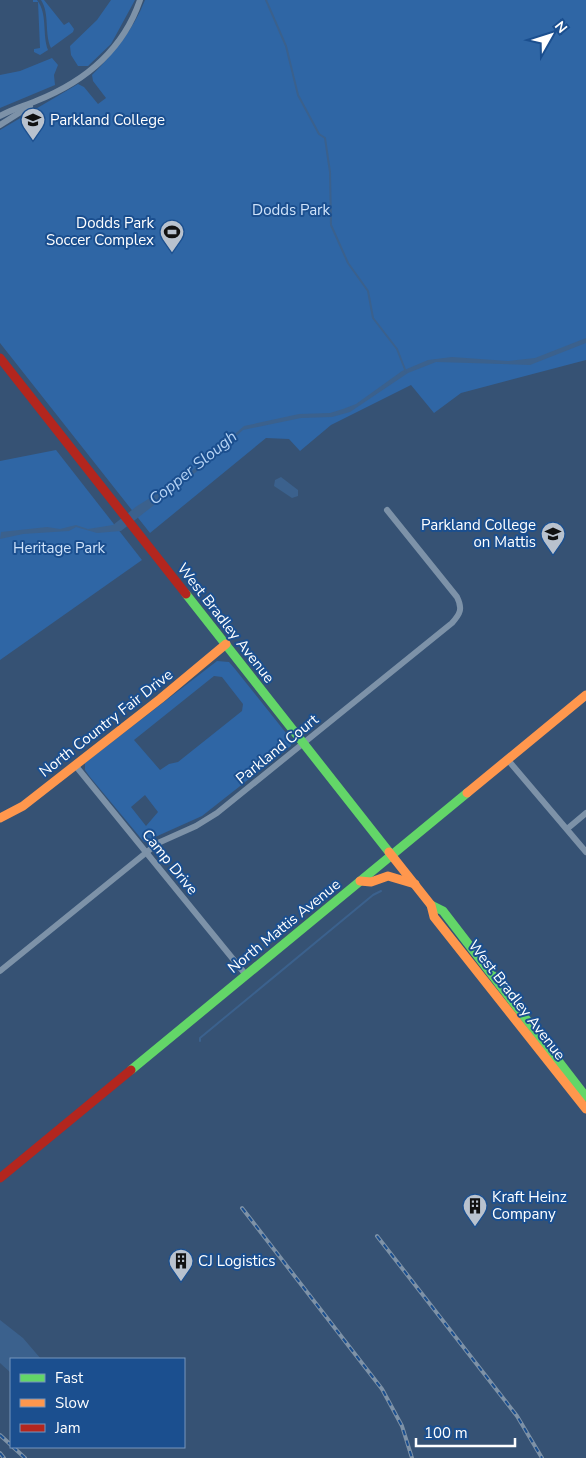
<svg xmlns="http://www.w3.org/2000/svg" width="586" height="1458" viewBox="0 0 586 1458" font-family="'Nunito Sans',sans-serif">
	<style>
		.green { fill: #2f66a5; fill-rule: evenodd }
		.water { fill: #3b618d }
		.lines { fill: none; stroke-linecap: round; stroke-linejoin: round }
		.stream { stroke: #3b618d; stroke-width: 2 }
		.street { stroke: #7d92a8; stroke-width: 6 }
		.fast { stroke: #63d668; stroke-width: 9 }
		.slow { stroke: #ff974d; stroke-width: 9 }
		.jam { stroke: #b3261e; stroke-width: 9 }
		.rail-casing { stroke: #7e92a7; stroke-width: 4 }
		.rail { stroke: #1b4f8f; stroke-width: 2; stroke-dasharray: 5.5; stroke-linecap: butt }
		.labels { text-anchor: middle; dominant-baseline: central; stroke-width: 4; stroke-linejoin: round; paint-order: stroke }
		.poi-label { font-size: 15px; fill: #fff; stroke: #1b4f8f; text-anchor: start }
		.park-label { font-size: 15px; fill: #cfe3fa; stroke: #1b4f8f }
		.street-label { font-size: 15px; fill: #fff; stroke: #1b4f8f }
		.water-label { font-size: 16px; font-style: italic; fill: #b5d3f5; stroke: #1b4f8f }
	</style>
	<rect width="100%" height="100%" fill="#365274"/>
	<g class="green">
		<path d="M33,0H37C48,14 42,34 48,50L40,55L34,52V49L40,48L38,2H33Z"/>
		<path d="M41,0H44L64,25L69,22L74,29L73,32L51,48C44,33 50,14 41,0Z"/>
		<polygon points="111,0 135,0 111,44 88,66 78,66 71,55 70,46 97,20"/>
		<path d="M145,0H586V360L461,393L434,413L411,385L331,425L300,451L289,439L266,438L150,533L0,343V130L78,84L84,87L98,104L106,98L93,81L92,75C115,52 133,30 145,0Z"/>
		<polygon points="52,58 58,65 54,75 55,85 0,108 0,75 20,71"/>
		<polygon points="56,450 142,560 0,660 0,461"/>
		<path d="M217,661L229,662L235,669L290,738L291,746L202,816L144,842L90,777L85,770V763ZM214,676L222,677L243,704L242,711L178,762L169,764L160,770L134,740ZM145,795L158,812L146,826L131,807Z"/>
	</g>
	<g class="water">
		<polygon points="586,338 586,343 530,365 436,362 408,373 350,412 332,417 301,418 243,430 200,469 121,531 97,533 76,527 69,531 23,534 0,539 1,532 47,527 60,529 76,525 88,529 113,525 137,506 186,476 244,426 299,414 330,413 343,409 356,404 402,371 428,360 452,357 508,361 535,358"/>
		<polygon points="281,477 298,490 298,496 292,498 274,486 275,480"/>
		<polygon points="0,1320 23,1338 41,1359 11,1359 11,1373 0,1363"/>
	</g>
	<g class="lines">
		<g class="stream">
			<polyline points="266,0 286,46 298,95 319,134 325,138 330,172 331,225 348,263 368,291 373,318 397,349 406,372"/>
			<polyline points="200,1041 200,1038 373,895 381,891"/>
		</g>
		<g class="street">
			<path d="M0,116C12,109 24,106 36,101C84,82 123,50 140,0"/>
			<polyline points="0,125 30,106"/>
			<polyline points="508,760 586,852"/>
			<polyline points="75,765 246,975"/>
			<polyline points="567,829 586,813"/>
			<path d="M0,971L158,843L196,826L217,813L452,623C460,614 463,609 457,597L387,510"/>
		</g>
		<g class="fast">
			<polyline points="186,594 389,852"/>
			<polyline points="431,905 443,911 586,1097"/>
			<polyline points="131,1070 467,793"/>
		</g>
		<g class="slow">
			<polyline points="467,793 586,695"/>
			<polyline points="0,818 23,806 160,699 226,644"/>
			<polyline points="389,852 431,905 434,917 586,1109"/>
			<polyline points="360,881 371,882 388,876 415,884"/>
		</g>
		<g class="jam">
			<polyline points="0,358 186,594"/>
			<polyline points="0,1178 131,1070"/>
		</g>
		<defs>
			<g id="rail">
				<polyline points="242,1208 382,1389 402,1426 412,1458"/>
				<polyline points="377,1236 517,1416 542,1458"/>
				<polyline points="0,1435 11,1445"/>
				<polyline points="13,1447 25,1458"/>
				<polyline points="0,1453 4,1458"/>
			</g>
		</defs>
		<use href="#rail" class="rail-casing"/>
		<use href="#rail" class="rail"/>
	</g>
	<defs>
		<symbol id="university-pin" viewBox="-11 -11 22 30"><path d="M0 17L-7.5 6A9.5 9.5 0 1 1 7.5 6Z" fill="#b9c2ce" stroke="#1b4f8f"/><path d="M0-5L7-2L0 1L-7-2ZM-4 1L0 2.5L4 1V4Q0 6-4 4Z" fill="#111"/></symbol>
		<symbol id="stadium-pin" viewBox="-11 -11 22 30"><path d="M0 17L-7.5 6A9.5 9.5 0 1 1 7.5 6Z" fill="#b9c2ce" stroke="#1b4f8f"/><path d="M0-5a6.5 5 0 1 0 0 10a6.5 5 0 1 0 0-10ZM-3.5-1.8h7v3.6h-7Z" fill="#111"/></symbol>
		<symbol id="building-pin" viewBox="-11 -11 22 30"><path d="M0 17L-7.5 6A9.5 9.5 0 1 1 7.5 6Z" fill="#b9c2ce" stroke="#1b4f8f"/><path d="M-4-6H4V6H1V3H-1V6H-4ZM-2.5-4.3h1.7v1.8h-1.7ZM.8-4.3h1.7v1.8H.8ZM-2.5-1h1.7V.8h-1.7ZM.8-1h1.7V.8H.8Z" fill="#111"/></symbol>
	</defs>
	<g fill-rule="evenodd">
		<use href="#university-pin" x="19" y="106" width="28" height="38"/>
		<use href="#stadium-pin" x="158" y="218" width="28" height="38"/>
		<use href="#university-pin" x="539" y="520" width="28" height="38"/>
		<use href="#building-pin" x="461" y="1192" width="28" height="38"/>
		<use href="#building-pin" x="167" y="1247" width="28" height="38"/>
	</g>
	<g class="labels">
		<g class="poi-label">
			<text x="50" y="120">Parkland College</text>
			<text x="154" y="223" text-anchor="end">Dodds Park<tspan x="154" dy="17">Soccer Complex</tspan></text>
			<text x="536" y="525" text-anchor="end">Parkland College<tspan x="536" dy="17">on Mattis</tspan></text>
			<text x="492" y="1197">Kraft Heinz<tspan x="492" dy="17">Company</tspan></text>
			<text x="198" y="1261">CJ Logistics</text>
		</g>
		<g class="park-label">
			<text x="291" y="210">Dodds Park</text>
			<text x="59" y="548">Heritage Park</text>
		</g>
		<g class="street-label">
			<text transform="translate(226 623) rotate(52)">West Bradley Avenue</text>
			<text transform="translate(106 723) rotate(-38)">North Country Fair Drive</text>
			<text transform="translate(277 749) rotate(-39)">Parkland Court</text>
			<text transform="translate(170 862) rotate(51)">Camp Drive</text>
			<text transform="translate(284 926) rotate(-39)">North Mattis Avenue</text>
			<text transform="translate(517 1000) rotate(52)">West Bradley Avenue</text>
		</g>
		<g class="water-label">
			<text transform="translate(193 468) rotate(-39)">Copper Slough</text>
		</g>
	</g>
	<rect x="10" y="1358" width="175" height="90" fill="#1b4f8f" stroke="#7695bc"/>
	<rect x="20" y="1374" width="25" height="8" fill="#63d668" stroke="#7695bc"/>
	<text x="55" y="1383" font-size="15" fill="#ffffff">Fast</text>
	<rect x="20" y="1399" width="25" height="8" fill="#ff974d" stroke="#7695bc"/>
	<text x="55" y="1408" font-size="15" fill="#ffffff">Slow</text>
	<rect x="20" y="1424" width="25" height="8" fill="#b3261e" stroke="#7695bc"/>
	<text x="55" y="1433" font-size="15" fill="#ffffff">Jam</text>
	<g transform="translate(551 35) rotate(51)" stroke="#1b4f8f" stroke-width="4" paint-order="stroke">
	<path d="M0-4L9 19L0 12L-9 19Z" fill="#ffffff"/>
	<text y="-8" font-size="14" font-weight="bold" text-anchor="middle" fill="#ffffff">N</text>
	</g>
	<path d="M416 1438v8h99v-8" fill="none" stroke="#ffffff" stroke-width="2.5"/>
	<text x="424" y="1438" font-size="15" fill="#ffffff" stroke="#1b4f8f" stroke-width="4" paint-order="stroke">100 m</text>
</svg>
